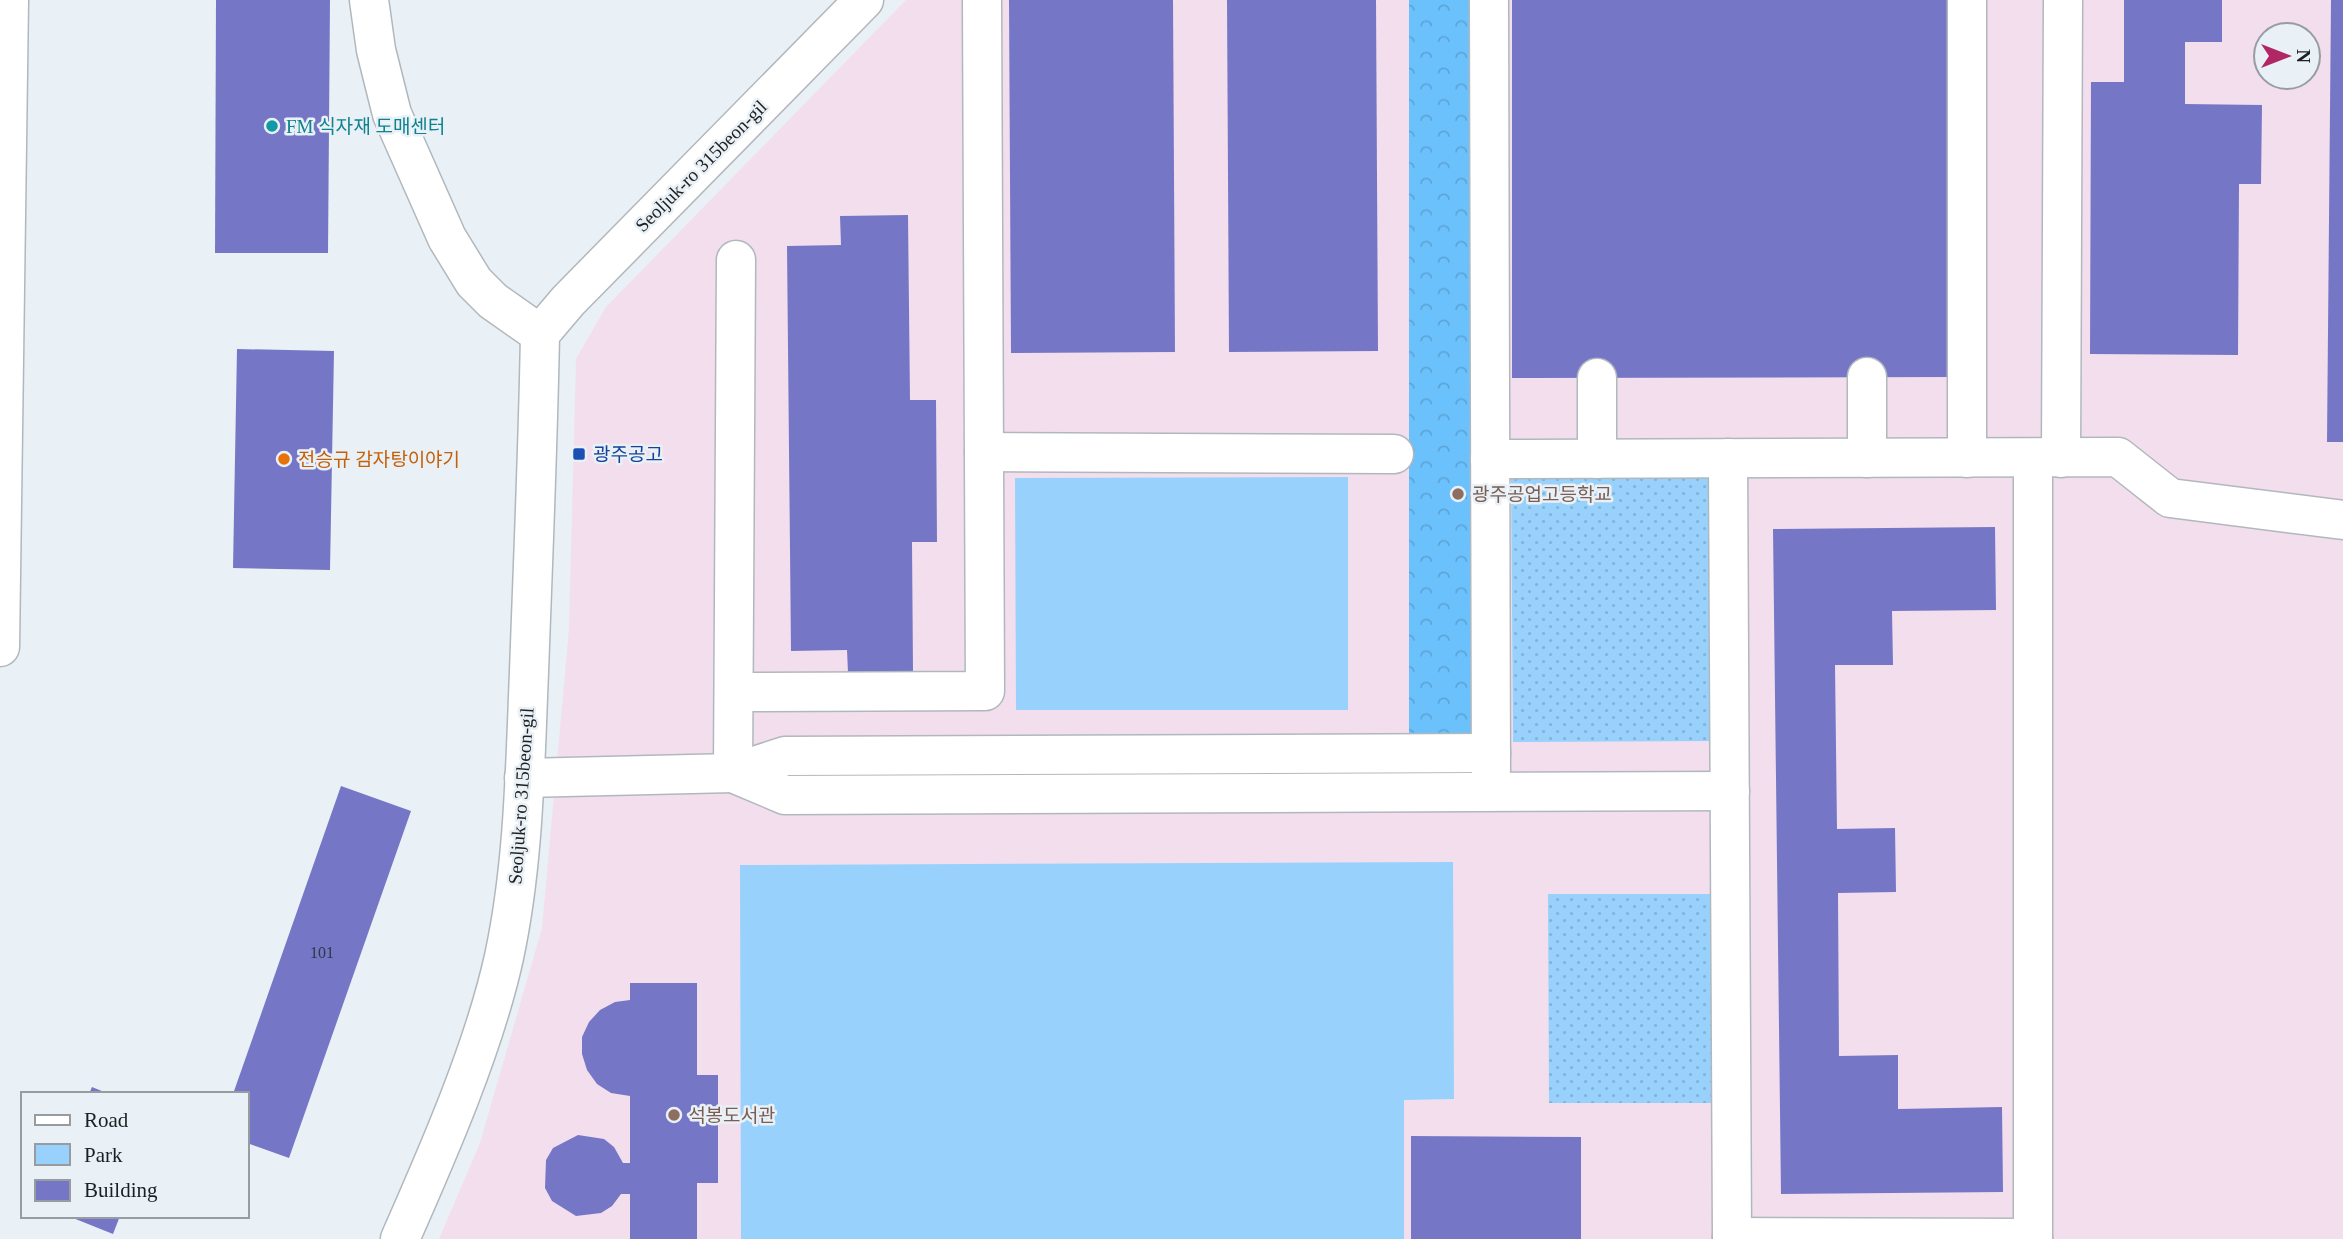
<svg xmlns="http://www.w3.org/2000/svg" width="2343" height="1239" viewBox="0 0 2343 1239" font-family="'Times New Roman','Noto Sans KR',serif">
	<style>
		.education { fill: #f3deee; fill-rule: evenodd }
		.grass { fill: url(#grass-dots) }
		.forest { fill: url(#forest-crowns) }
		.green { fill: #98d2fc }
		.building { fill: #7577c6 }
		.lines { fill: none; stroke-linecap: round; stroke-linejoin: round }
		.minor-casing { stroke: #b1b8bd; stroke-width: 41 }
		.major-casing { stroke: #b1b8bd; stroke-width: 41 }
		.minor { stroke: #fff; stroke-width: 38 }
		.major { stroke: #fff; stroke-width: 38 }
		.culture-dot { fill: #0f9aa8; stroke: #e9f0f6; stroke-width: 2.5 }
		.transit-dot { fill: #1a4fb4; stroke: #e9f0f6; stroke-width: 2.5 }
		.food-dot { fill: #e8710a; stroke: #e9f0f6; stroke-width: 2.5 }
		.education-dot { fill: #8d6e63; stroke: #e9f0f6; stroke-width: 2.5 }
		.labels { text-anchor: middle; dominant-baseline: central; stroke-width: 5; stroke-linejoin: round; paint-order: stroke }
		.number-label { font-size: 16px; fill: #32354a }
		.culture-label { font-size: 19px; fill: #0d838f; stroke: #e9f0f6; text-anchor: start }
		.street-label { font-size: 19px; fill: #1c1f21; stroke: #e9f0f6 }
		.transit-label { font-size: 19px; fill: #164399; stroke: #e9f0f6; text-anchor: start }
		.food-label { font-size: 19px; fill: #c56008; stroke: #e9f0f6; text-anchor: start }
		.education-label { font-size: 19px; fill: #785e54; stroke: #e9f0f6; text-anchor: start }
	</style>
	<defs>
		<pattern id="grass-dots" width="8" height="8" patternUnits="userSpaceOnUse" patternTransform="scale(1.75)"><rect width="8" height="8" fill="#98d2fc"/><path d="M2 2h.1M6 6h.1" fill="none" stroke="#82b4d8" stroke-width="1.8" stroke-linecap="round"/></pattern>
		<pattern id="forest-crowns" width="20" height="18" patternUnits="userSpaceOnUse" patternTransform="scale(1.75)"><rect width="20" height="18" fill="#6bc1fc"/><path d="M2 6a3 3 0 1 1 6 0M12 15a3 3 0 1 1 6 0" fill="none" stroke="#5ca5d8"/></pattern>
	</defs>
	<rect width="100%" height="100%" fill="#e9f0f6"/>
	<path class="education" d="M906,0H2343V1239H439L480,1143L542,928L569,629L576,359L606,307ZM2266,35H2308V77H2266Z"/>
	<g class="grass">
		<polygon points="1711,471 1712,741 1513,742 1511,472"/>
		<polygon points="1548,894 1713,894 1714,1103 1549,1103"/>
	</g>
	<rect class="forest" x="1409" y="0" width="68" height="735"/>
	<g class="green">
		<polygon points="1348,477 1348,710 1016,710 1015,478"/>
		<polygon points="1453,862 1454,1099 1404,1100 1404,1239 741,1239 740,865"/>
	</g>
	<g class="building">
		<polygon points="216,0 330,0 328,253 215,253"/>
		<polygon points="1009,0 1173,0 1175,352 1011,353"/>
		<polygon points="1227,0 1376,0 1378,351 1229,352"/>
		<polygon points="1512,0 1952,0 1953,377 1512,378"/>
		<polygon points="2124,0 2222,0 2222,42 2185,42 2185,104 2262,105 2261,184 2239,184 2238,355 2090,354 2091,82 2124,82"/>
		<polygon points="2331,0 2343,0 2343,442 2327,442"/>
		<polygon points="908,215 910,400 936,400 937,542 912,542 913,672 848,673 847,650 791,651 787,246 841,245 840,216"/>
		<polygon points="237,349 334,351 330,570 233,568"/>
		<polygon points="1995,527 1996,610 1892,611 1893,665 1835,665 1837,829 1895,828 1896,892 1838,893 1839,1056 1898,1055 1898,1109 2002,1107 2003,1192 1781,1194 1773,529"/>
		<polygon points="341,786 411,811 289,1158 247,1143 247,1094 233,1094"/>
		<polygon points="630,983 697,983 697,1075 718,1075 718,1183 697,1183 697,1239 630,1239 630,1194 621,1194 612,1206 601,1213 576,1216 552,1201 545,1188 546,1160 553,1148 578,1135 604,1139 614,1147 623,1163 630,1163 630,1096 611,1093 597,1084 587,1070 582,1054 582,1037 589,1022 600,1010 615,1002 630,1000"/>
		<polygon points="92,1087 109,1094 89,1094"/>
		<polygon points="1411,1136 1581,1137 1581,1239 1411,1239"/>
		<polygon points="68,1216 120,1216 113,1234"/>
	</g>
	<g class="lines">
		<defs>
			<g id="minor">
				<polyline points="369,0 376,50 392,114 447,238 474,282 493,301 540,334"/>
				<polyline points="1489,0 1491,780"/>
				<polyline points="1867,377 1867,458"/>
				<polyline points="1597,378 1597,459"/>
				<polyline points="984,452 1394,454"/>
				<polyline points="1728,458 1732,1239"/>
				<polyline points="1967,458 1967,0"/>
				<polyline points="2033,458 2033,1239"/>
				<polyline points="2061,458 2063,0"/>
				<polyline points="1490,459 2118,457 2170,498 2343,520"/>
				<polyline points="734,692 985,691 982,0"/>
				<polyline points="733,773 785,795 1730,791"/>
				<polyline points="733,773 736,260"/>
				<polyline points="524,778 733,773 785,756 1491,753"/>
				<polyline points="1732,1237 2033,1238"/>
				<path d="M400,1239C438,1153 484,1048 504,957C524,864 525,767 529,672C533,560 538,447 540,334L568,301L864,0"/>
			</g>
			<polyline id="major" points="0,647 9,0"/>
		</defs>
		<use href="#minor" class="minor-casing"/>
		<use href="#major" class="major-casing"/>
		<use href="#minor" class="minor"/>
		<use href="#major" class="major"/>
	</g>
	<circle class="culture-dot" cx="272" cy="126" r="7"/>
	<rect class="transit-dot" x="572" y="447" width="14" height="14" rx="3.5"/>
	<circle class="food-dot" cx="284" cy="459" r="7"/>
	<g class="education-dot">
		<circle cx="1458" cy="494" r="7"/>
		<circle cx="674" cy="1115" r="7"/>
	</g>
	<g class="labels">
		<g class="number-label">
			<text x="322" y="952">101</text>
		</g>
		<g class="culture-label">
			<text x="286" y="126">FM 식자재 도매센터</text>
		</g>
		<g class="street-label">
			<text transform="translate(701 166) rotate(-45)">Seoljuk-ro 315beon-gil</text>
			<text transform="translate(521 796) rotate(-86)">Seoljuk-ro 315beon-gil</text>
		</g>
		<g class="transit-label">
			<text x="593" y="454">광주공고</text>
		</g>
		<g class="food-label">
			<text x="298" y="459">전승규 감자탕이야기</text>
		</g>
		<g class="education-label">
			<text x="1472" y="494">광주공업고등학교</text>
			<text x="688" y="1115">석봉도서관</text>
		</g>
	</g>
	<rect x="21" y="1092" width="228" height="126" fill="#e9f0f6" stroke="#979ca1" stroke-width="2"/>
	<rect x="35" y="1115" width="35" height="10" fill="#ffffff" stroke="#979ca1" stroke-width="2"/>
	<text x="84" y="1127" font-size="21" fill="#1c1f21">Road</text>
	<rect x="35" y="1144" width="35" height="21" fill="#98d2fc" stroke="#979ca1" stroke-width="2"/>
	<text x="84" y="1162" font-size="21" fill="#1c1f21">Park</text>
	<rect x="35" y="1180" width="35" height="21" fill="#7577c6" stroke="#979ca1" stroke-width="2"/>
	<text x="84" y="1197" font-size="21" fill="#1c1f21">Building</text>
	<g transform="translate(2287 56) rotate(90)"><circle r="33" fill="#e9f0f6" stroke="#979ca1" stroke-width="2"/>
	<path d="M0-5L12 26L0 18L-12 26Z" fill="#b12765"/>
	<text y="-10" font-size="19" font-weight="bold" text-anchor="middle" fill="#1c1f21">N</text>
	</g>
</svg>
